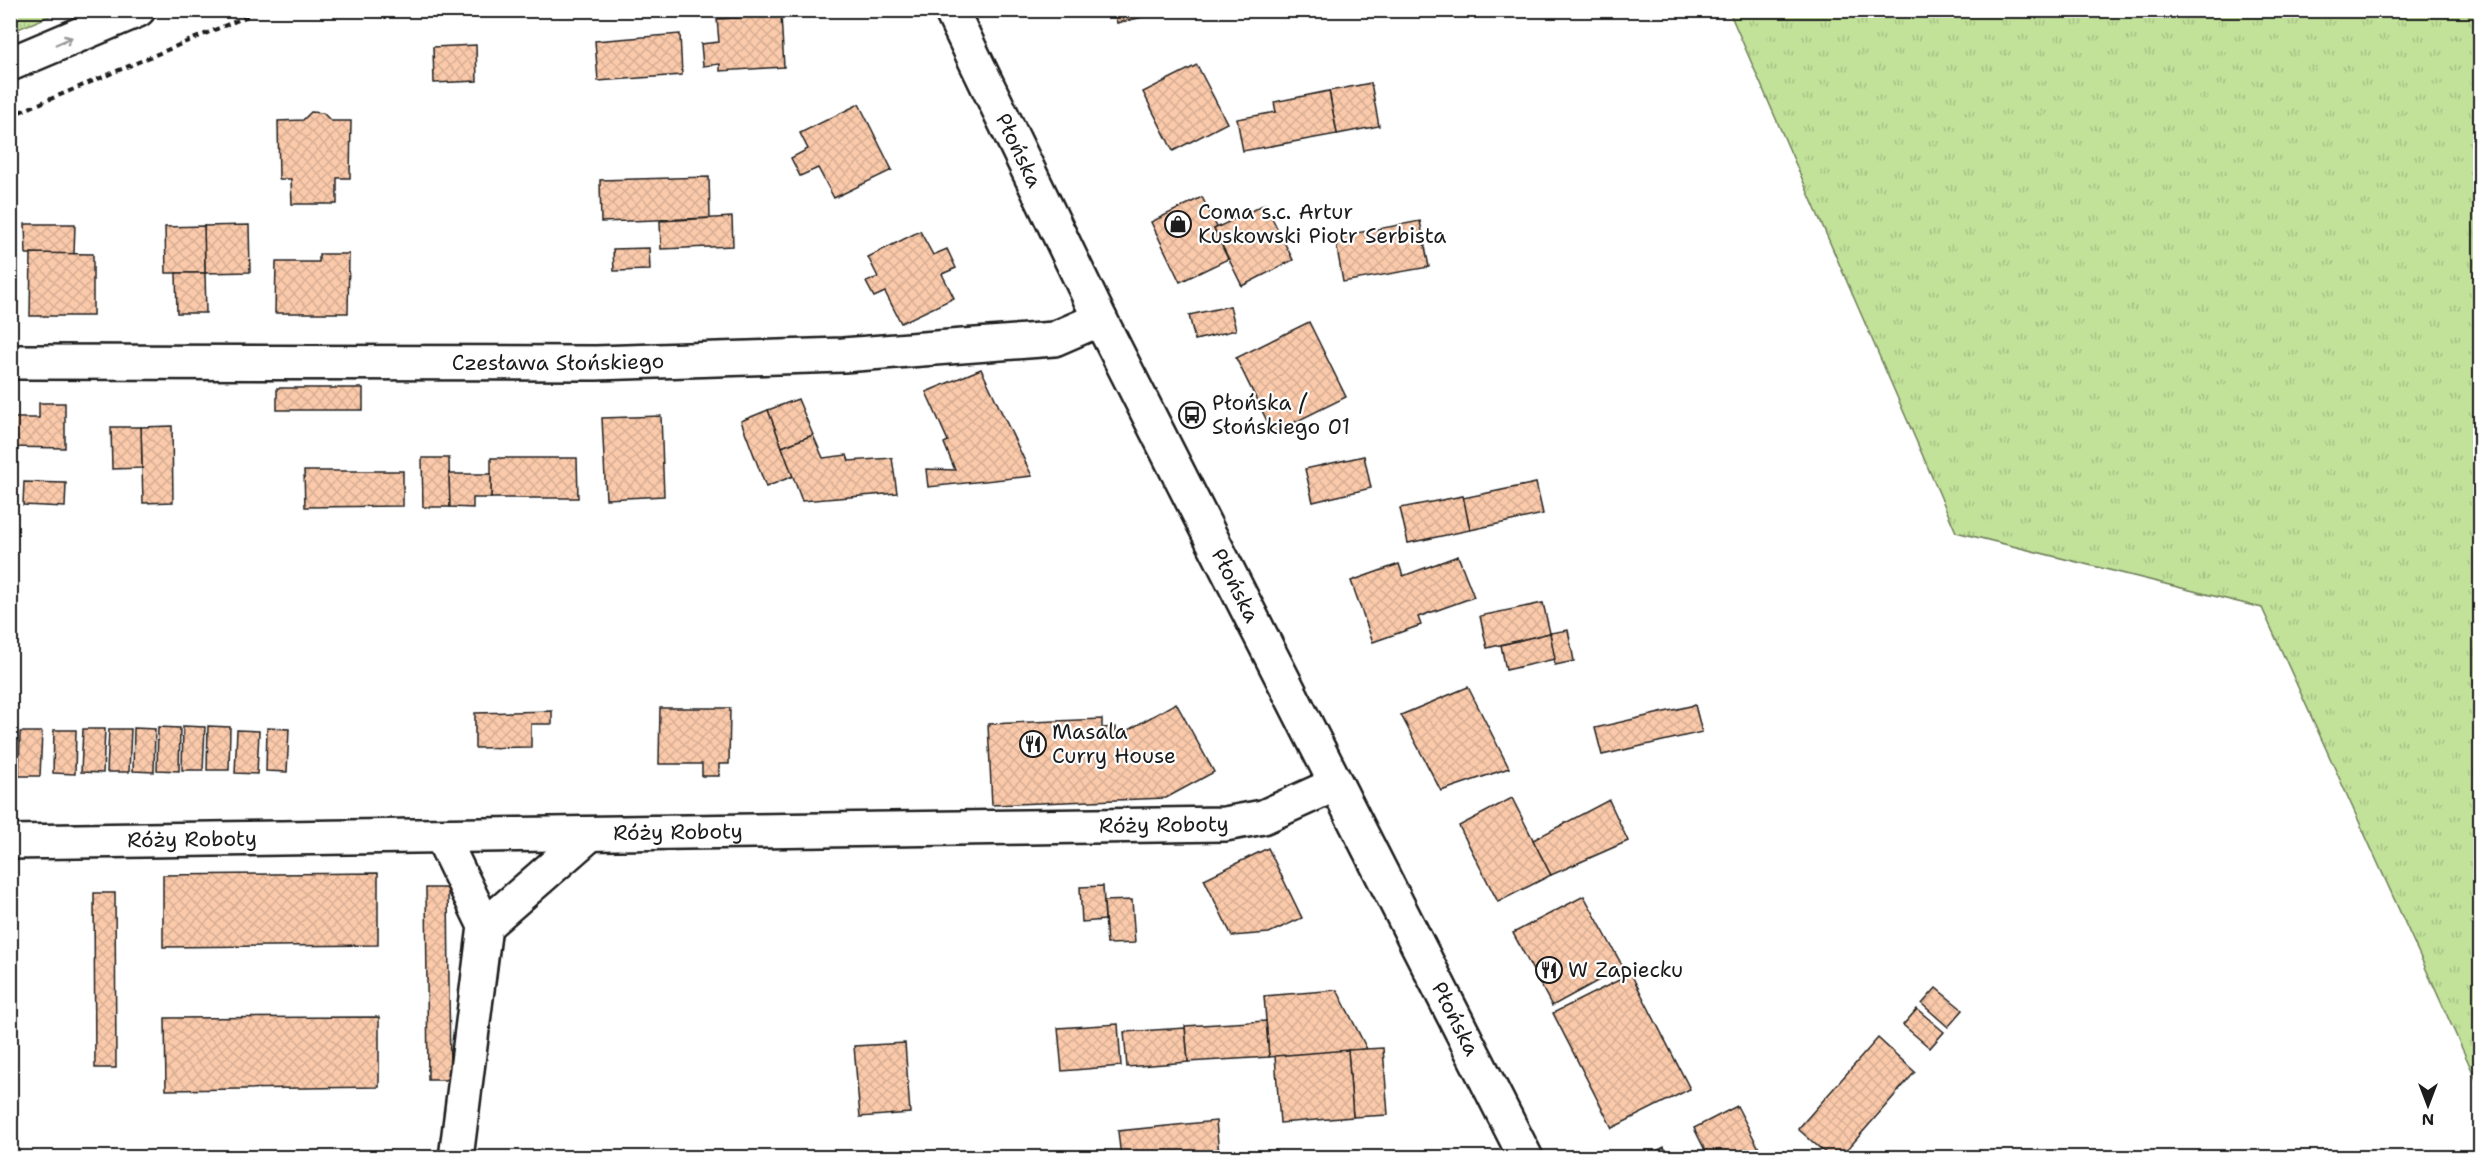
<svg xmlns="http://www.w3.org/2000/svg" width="2491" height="1168" viewBox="0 0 2491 1168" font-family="'Shantell Sans',sans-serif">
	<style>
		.grass { fill: url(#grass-tufts); stroke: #6f7f5b; stroke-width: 1.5 }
		.building { fill: url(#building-cross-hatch); stroke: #1c1c1c; stroke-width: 1.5 }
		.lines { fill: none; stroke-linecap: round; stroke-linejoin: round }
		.street-casing { stroke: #1c1c1c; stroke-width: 38 }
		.secondary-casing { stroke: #1c1c1c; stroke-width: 38 }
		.primary-casing { stroke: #1c1c1c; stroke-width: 38 }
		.path { stroke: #1c1c1c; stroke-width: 4; stroke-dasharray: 6 4.5; stroke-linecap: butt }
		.street { stroke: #fff; stroke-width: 33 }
		.secondary { stroke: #fff; stroke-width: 33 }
		.primary { stroke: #fff; stroke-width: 33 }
		.oneway { stroke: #999 }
		.labels { text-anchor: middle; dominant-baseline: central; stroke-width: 4.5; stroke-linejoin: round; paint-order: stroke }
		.street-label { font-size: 21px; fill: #1c1c1c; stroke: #fff }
		.poi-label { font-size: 21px; fill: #1c1c1c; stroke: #fff; text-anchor: start }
	</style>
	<defs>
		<pattern id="grass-tufts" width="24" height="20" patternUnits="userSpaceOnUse" patternTransform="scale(1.5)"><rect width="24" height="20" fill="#c2e29a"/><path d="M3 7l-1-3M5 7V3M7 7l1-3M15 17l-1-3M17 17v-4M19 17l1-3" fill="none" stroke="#a6c184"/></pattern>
		<pattern id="building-cross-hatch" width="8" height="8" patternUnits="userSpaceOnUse" patternTransform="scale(1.5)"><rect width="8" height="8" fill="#fbcaab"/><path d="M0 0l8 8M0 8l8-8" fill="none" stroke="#d7ad93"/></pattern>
	</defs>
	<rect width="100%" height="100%" fill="#fff"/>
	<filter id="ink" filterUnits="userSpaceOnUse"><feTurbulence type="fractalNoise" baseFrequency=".0167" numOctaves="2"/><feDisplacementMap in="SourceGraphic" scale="12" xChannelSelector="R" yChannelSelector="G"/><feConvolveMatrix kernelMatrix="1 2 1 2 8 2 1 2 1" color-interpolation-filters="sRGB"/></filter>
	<g filter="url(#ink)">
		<g class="grass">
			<polygon points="11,10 62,10 62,11 11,32"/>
			<polygon points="1729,11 2480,11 2480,1088 2262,608 1956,532"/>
		</g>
		<g class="building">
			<polygon points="1114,10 1172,10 1117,23"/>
			<polygon points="781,15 784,67 720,71 720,64 703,66 701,44 719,42 717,19"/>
			<polygon points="680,34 682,75 598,81 595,41"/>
			<polygon points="476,45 477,81 434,83 433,47"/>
			<polygon points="1197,65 1227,123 1173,151 1143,92"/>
			<polygon points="1371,83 1379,126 1337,134 1329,91"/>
			<polygon points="1329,91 1337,134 1243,151 1237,119 1276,112 1274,102"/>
			<polygon points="859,104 892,170 834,198 818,168 800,176 791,158 808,149 800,133"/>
			<polygon points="311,112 323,113 331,121 351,121 350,178 337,178 337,204 292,204 291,179 279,179 278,121 303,120"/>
			<polygon points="709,177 710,218 601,222 600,180"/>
			<polygon points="1202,197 1217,227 1214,229 1228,259 1180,282 1151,222"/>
			<polygon points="1265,204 1293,260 1242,286 1214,229"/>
			<polygon points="732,217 733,246 661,249 660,221"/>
			<polygon points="1420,221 1429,267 1343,282 1335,237"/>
			<polygon points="25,224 75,224 74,254 26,254"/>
			<polygon points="249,225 250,272 205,273 204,226"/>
			<polygon points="204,226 205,273 166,273 165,227"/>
			<polygon points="920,231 933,255 947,249 956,268 942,274 954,298 901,323 885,292 874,297 866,282 878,277 868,257"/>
			<polygon points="649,248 650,270 614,271 613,249"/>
			<polygon points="31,253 93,254 93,316 30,316"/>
			<polygon points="319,254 349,254 348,313 275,313 276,262 319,262"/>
			<polygon points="176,273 205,273 206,313 177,313"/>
			<polygon points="1230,306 1236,330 1195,340 1189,315"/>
			<polygon points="1309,322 1346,397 1273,433 1236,358"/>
			<polygon points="981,369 1032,476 928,487 926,469 955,470 944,443 948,441 926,392"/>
			<rect x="277" y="388" width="86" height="22"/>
			<polygon points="798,399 813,435 782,447 768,410"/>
			<polygon points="39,403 65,403 65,448 10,447 10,418 39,418"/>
			<polygon points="768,410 793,476 766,487 741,421"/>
			<polygon points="661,416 664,496 606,499 602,418"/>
			<polygon points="172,426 173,502 143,503 141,427"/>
			<polygon points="111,427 141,427 142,468 112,469"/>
			<polygon points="813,435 823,458 847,455 849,461 892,458 897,493 802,501 782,447"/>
			<polygon points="1364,456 1371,488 1313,502 1305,469"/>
			<polygon points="422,458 449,458 450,507 423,507"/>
			<polygon points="491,458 577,458 578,498 491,498"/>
			<polygon points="304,471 403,471 403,506 305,507"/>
			<polygon points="449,474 491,474 491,498 473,498 473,508 450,507"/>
			<polygon points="24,482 66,483 65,507 23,505"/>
			<polygon points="1536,483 1543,514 1470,530 1463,498"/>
			<polygon points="1463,496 1470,530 1408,543 1400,508"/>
			<polygon points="1458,556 1474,597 1418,617 1421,625 1373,642 1351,581 1399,564 1403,576"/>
			<polygon points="1543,603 1550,633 1487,648 1480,616"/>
			<polygon points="1568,630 1574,661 1555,665 1550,633"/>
			<polygon points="1550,633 1555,659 1506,670 1501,645"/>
			<polygon points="1468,687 1509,768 1441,791 1401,715"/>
			<polygon points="1176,703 1214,772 1166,798 992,805 988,724 1102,719 1102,728 1116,727 1116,737 1131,736 1128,730"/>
			<polygon points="1695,705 1702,732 1602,755 1595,728"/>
			<polygon points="660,708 730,708 729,764 719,764 719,776 702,776 702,764 659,764"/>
			<polygon points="552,711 552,724 531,724 531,747 475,748 475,713"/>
			<polygon points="183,726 205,727 203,770 182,770"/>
			<polygon points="208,726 230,727 229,770 207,770"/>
			<polygon points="158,727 180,728 179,771 157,770"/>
			<polygon points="134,728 155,729 154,772 133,771"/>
			<polygon points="267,728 289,729 287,772 266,771"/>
			<polygon points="83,729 105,729 103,773 81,772"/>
			<polygon points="109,729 131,729 129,772 107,772"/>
			<polygon points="54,730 76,730 75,774 53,773"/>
			<polygon points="237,730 259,731 257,774 235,773"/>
			<polygon points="20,732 42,732 40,776 19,776"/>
			<polygon points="10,734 17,734 15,777 10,777"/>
			<polygon points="1512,798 1551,875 1498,902 1459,826"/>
			<polygon points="1609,800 1628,841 1551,875 1533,840"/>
			<polygon points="1268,848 1302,918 1269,933 1232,936 1204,879"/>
			<polygon points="378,873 378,945 163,947 163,875"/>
			<polygon points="1103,886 1105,920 1082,922 1080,887"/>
			<polygon points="426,888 448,888 450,1080 428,1080"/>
			<polygon points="94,893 115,893 116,1068 95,1068"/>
			<polygon points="1584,896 1623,967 1552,1006 1513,933"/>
			<polygon points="1132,900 1135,943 1107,944 1104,901"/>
			<polygon points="1631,974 1690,1089 1612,1128 1553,1013"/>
			<polygon points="1936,988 1963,1010 1948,1027 1922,1004"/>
			<polygon points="1337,990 1367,1049 1269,1057 1264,996"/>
			<polygon points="1917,1009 1944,1032 1930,1048 1903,1025"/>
			<polygon points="379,1017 379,1087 166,1090 165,1018"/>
			<polygon points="1266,1021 1269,1057 1188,1062 1185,1026"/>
			<polygon points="1118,1024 1121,1066 1062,1071 1058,1028"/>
			<polygon points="1185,1028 1188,1062 1127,1067 1124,1032"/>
			<polygon points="1878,1038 1915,1072 1840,1158 1831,1158 1798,1129"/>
			<polygon points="905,1043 910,1113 860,1117 854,1046"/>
			<polygon points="1383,1048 1388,1115 1353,1117 1348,1050"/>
			<polygon points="1348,1050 1353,1117 1280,1123 1275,1056"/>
			<polygon points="1737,1106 1764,1158 1709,1158 1694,1128"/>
			<polygon points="1216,1121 1219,1155 1121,1158 1118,1131"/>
			<polygon points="1664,1147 1669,1158 1644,1158"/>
			<polygon points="1241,1153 1242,1158 1190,1158 1219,1155"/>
		</g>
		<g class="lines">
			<defs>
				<g id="street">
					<path id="s1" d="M10,362L596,363L843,355L1054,339L1100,319"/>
					<polyline points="442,837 485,926 456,1158"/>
					<path id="s2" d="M10,842L1225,824L1263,817L1336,784"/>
					<polyline points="485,926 589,835"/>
				</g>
				<g id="secondary">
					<path id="s3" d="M951,10L1100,319L1526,1158"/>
				</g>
				<polyline id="primary" points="10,64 138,10"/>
			</defs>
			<use href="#street" class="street-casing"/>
			<use href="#secondary" class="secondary-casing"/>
			<use href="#primary" class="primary-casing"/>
			<polyline class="path" points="10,116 262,10"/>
			<use href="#street" class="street"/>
			<use href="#secondary" class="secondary"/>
			<use href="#primary" class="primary"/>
		</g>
		<defs><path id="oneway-shaft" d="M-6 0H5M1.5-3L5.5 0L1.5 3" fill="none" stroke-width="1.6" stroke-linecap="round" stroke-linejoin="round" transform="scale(1.5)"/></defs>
		<use class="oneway" href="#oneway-shaft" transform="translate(64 41) rotate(-23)"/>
	</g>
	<defs>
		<symbol id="shop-ring" viewBox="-11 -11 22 22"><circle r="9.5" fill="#fff" stroke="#1c1c1c" stroke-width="1.5"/><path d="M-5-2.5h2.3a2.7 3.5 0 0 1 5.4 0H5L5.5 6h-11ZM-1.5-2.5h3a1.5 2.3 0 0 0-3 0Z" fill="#1c1c1c"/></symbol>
		<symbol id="bus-ring" viewBox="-11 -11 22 22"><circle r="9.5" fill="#fff" stroke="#1c1c1c" stroke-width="1.5"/><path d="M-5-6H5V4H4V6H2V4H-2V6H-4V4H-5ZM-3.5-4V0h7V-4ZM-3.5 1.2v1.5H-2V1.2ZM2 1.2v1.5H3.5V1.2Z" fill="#1c1c1c"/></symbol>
		<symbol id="restaurant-ring" viewBox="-11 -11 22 22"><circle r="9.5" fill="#fff" stroke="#1c1c1c" stroke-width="1.5"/><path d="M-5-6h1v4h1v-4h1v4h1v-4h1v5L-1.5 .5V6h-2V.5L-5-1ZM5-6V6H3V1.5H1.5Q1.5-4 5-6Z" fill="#1c1c1c"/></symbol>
	</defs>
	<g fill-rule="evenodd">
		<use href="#shop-ring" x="1163" y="209" width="30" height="30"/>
		<use href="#bus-ring" x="1177" y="400" width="30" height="30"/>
		<use href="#restaurant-ring" x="1018" y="729" width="30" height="30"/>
		<use href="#restaurant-ring" x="1534" y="955" width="30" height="30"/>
	</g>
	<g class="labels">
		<g class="street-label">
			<text stroke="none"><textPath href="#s3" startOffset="156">Płońska</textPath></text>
			<text stroke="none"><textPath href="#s1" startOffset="548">Czesława Słońskiego</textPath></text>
			<text stroke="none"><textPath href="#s3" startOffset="642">Płońska</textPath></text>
			<text stroke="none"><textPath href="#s2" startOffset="1154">Róży Roboty</textPath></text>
			<text stroke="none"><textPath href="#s2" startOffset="668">Róży Roboty</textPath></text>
			<text stroke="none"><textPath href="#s2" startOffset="182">Róży Roboty</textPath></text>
			<text stroke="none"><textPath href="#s3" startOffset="1128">Płońska</textPath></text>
		</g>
		<g class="poi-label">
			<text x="1198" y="212">Coma s.c. Artur<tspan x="1198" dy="24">Kuskowski Piotr Serbista</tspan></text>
			<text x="1212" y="403">Płońska /<tspan x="1212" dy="24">Słońskiego 01</tspan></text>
			<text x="1052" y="732">Masala<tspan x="1052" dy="24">Curry House</tspan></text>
			<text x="1568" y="970">W Zapiecku</text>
		</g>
	</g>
	<rect width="2491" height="1168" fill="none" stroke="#fff" stroke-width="36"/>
	<rect x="18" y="18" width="2455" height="1132" fill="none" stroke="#1c1c1c" stroke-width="2" filter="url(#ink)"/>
	<g transform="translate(2428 1105) rotate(180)" stroke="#ffffff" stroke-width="4.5" paint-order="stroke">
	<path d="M0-4.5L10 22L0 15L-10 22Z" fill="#1c1c1c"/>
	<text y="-9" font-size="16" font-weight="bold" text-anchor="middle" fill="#1c1c1c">N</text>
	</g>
</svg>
